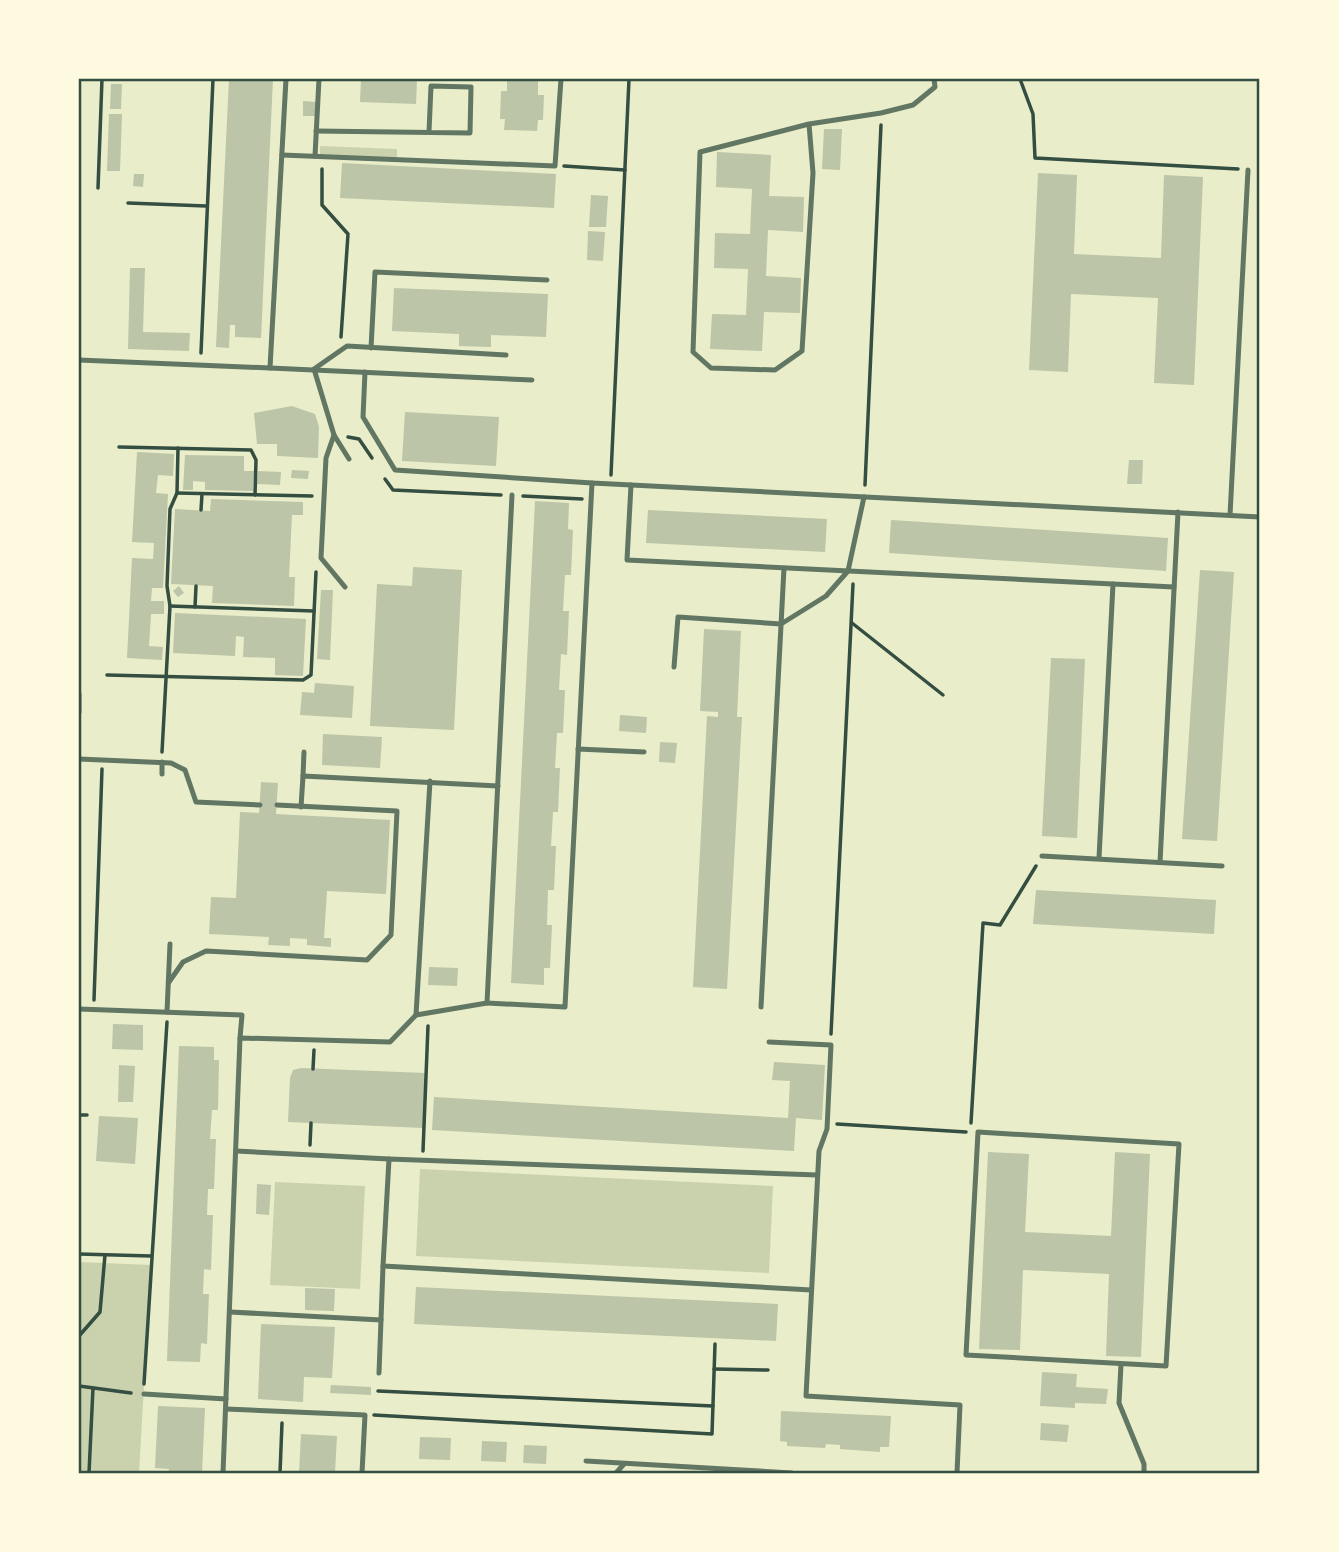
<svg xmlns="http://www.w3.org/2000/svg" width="1339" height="1552" viewBox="0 0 1339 1552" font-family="'PT Sans Narrow',sans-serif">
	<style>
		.green { fill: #cad2ad }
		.building { fill: #bcc5a7 }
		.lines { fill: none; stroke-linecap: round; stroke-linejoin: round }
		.path { stroke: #344e41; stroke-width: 3.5 }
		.service { stroke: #617663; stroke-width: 5 }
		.neatline { fill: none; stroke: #344e41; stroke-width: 2.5 }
	</style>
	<rect width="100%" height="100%" fill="#e9edc9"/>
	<g class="green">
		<polygon points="320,146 397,149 397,158 320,155"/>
		<polygon points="420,1169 773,1186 769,1273 416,1256"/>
		<polygon points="275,1182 365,1186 360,1289 270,1285"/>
		<polygon points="79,1262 151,1265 139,1473 79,1473"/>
	</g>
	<g class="building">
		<polygon points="229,79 273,79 261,338 235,337 235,325 230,325 229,348 216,347"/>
		<polygon points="361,79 417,79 416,104 360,102"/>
		<polygon points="507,79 538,79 538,95 544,95 543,120 538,120 537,131 504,130 505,119 500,119 501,91 507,91"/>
		<polygon points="111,84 122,84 121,109 110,109"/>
		<polygon points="303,101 316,102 315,116 303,116"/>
		<polygon points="109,114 122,114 120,171 107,171"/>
		<polygon points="824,129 842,129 840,170 822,169"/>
		<polygon points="717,152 771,155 769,196 804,197 803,232 768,230 766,276 801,278 800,313 764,312 762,351 710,349 712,314 746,315 748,269 714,268 715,233 750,234 752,189 716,187"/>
		<polygon points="342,163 556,174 554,208 340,198"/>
		<polygon points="1038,173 1077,175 1074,254 1161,258 1164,175 1203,177 1194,385 1154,383 1158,298 1071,294 1068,372 1029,370"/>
		<polygon points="134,174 144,174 143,187 133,186"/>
		<polygon points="591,195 608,196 606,227 589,227"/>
		<polygon points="588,231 605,232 603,261 587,260"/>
		<polygon points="130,268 145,268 143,332 190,333 189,351 128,349"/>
		<polygon points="394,288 548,294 546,337 491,335 491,347 459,346 459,334 392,331"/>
		<polygon points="292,406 315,414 319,427 318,458 277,456 277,444 257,444 254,413"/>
		<polygon points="405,412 499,417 496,466 402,461"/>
		<polygon points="137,452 174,454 173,476 158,475 156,493 168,494 163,588 152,588 151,601 164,601 164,614 151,614 149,646 163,647 162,660 127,658 132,558 153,559 154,543 132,542"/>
		<polygon points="185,455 244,456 244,471 254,471 253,491 205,490 205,482 193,481 193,490 183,490"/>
		<polygon points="1129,460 1143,460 1142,484 1127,484"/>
		<polygon points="292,470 309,471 308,479 291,478"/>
		<polygon points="258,471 281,472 280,485 257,484"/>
		<polygon points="211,499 303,502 303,515 292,515 289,577 295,577 294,606 212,603 213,586 171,584 175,509 210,511"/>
		<polygon points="535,501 569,503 568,529 573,530 571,575 565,575 563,611 569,611 567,655 561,654 559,690 565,690 563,733 557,733 555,768 560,768 558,812 553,812 551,846 556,846 554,890 548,890 547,925 552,925 550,968 544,968 544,985 511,983"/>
		<polygon points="648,510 827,519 825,552 646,543"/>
		<polygon points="891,520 1168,538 1166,571 889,553"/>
		<polygon points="413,567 462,570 454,730 370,726 377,584 412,586"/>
		<polygon points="1200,570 1234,572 1217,841 1182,839"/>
		<polygon points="179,586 184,593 178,597 173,591"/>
		<polygon points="321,590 333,590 330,660 317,659"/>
		<polygon points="175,613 306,619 303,676 275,675 275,658 243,657 244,637 236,636 235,656 173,653"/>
		<polygon points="704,629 741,631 737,717 742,717 727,989 693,987 707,716 718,717 718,712 700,711"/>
		<polygon points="1051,658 1085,659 1077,838 1042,836"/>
		<polygon points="315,683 354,686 352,718 300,715 302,692 314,693"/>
		<polygon points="620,715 647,717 646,733 619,731"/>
		<polygon points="323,734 382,737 380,768 322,765"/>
		<polygon points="660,742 677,743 675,763 659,762"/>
		<polygon points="261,782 278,783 276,814 390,820 386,894 327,891 324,938 331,938 331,947 307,945 307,939 290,938 290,946 268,945 269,937 209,934 211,897 236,898 240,812 259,813"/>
		<polygon points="1036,890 1216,900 1214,934 1033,924"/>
		<polygon points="429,967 458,968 457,986 428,985"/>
		<polygon points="113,1024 143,1025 143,1050 112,1049"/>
		<polygon points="179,1046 214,1047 214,1060 219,1060 218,1110 212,1110 210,1139 216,1139 214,1189 208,1189 207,1215 213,1215 211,1270 204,1269 203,1294 209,1294 207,1344 201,1343 200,1362 167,1361"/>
		<polygon points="774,1062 825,1065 822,1120 796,1118 794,1151 432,1130 434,1097 788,1118 790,1081 772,1080"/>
		<polygon points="119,1065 135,1066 133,1102 118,1102"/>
		<polygon points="301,1068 425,1073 423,1128 288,1122 290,1078 293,1070"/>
		<polygon points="99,1116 138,1118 135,1164 96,1161"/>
		<polygon points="988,1152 1029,1154 1025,1232 1111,1236 1115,1152 1150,1154 1141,1357 1106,1356 1109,1274 1023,1270 1020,1350 979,1349"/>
		<polygon points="257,1184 271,1185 269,1215 256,1214"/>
		<polygon points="416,1287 778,1304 776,1341 414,1324"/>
		<polygon points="305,1288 335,1289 334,1311 305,1310"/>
		<polygon points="261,1324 335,1327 332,1378 304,1377 303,1402 258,1399"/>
		<polygon points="1042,1372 1077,1374 1076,1387 1108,1389 1106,1404 1075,1403 1075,1408 1040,1406"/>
		<polygon points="331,1385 371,1387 371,1395 330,1393"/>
		<polygon points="158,1406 205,1408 202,1473 168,1473 169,1469 155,1468"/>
		<polygon points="781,1411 891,1416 889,1447 880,1447 880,1452 840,1449 840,1445 826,1444 825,1448 787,1446 787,1442 780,1441"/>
		<polygon points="1041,1423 1069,1425 1067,1442 1040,1440"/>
		<polygon points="301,1434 337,1436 335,1473 299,1473"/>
		<polygon points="420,1437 451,1438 450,1460 419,1459"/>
		<polygon points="482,1441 507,1442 506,1462 481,1461"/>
		<polygon points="524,1445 547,1446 546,1464 523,1463"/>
	</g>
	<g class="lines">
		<g class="path">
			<polyline points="1020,79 1033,114 1035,158 1238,169"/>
			<polyline points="564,166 625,170"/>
			<polyline points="322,169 322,205 348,234 341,337"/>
			<polyline points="98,188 102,79"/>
			<polyline points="128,203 206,206"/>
			<polyline points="201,353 213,79"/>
			<polyline points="348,437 359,439 372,458"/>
			<polyline points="119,447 251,450 256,460 255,495"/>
			<polyline points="611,475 629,79"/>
			<polyline points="385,479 393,490 501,495"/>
			<polyline points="865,485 881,125"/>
			<polyline points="177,493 312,496"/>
			<polyline points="523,496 582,499"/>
			<polyline points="201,510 202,494"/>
			<polyline points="170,606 314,611"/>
			<polyline points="195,607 196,586"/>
			<polyline points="852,623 943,695"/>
			<polyline points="107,675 303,680 311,675 316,572"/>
			<polyline points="162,752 170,606 167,586 170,509 177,493 178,448"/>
			<polyline points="94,1000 102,769"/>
			<polyline points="831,1034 853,584"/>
			<polyline points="313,1069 314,1050"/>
			<polyline points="79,1115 87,1115"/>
			<polyline points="971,1123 983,923 1000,925 1036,866"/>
			<polyline points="837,1124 966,1132"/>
			<polyline points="310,1145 311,1123"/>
			<polyline points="423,1151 428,1026"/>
			<polyline points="79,1254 151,1256"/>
			<polyline points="79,1336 100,1312 105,1255"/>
			<polyline points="714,1369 768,1370"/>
			<polyline points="144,1384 167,1022"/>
			<polyline points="79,1386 131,1393"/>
			<polyline points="378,1391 713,1406"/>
			<polyline points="374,1415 712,1434 715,1344"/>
			<polyline points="89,1473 93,1388"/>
			<polyline points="280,1473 282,1423"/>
		</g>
		<g class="service">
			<polyline points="809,124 813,173 802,351 775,370 711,368 693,352 700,152 809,124 881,113 913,105 935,87 934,79"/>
			<polyline points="316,131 470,133 471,87 431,86 429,132"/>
			<polyline points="282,155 555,166 561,79"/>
			<polyline points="315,156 319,79"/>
			<polyline points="371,348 375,272 547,280"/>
			<polyline points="79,360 270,368 286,79"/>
			<polyline points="270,368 532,380"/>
			<polyline points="365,372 363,417 395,470 592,483"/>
			<polyline points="334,435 326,458 321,558 345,587"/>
			<polyline points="349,459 334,435 314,369 347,346 506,355"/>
			<polyline points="631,485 627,560 1113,584 1099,858"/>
			<polyline points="512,495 487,1003 565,1007 592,483 1260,517"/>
			<polyline points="1230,515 1248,170"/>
			<polyline points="1113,584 1174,587"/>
			<polyline points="674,667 678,617 781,624 826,596 848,571 864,497"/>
			<polyline points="79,694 79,712"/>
			<polyline points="578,749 644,752"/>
			<polyline points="79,759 171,763 185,770 196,802 260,805"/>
			<polyline points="162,762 162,774"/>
			<polyline points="303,776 304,752"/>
			<polyline points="301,807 303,776 498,786"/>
			<polyline points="1042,856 1222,866"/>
			<polyline points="1160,862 1178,512"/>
			<polyline points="169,982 183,962 206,951 367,960 391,935 397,811 277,805"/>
			<polyline points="761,1007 784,568"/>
			<polyline points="79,1009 242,1015 240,1038"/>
			<polyline points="167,1012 170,944"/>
			<polyline points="416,1015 487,1003"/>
			<polyline points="769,1042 831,1045 827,1129 819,1151 806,1396 960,1405 957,1473"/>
			<polygon points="978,1132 1179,1144 1166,1366 966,1355"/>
			<polyline points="236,1151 389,1159"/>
			<polyline points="811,1290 383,1266 389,1159 817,1175"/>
			<polyline points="230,1312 381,1320 383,1266"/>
			<polyline points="1121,1364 1119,1403 1144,1464 1144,1473"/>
			<polyline points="379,1373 381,1320"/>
			<polyline points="144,1394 226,1399"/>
			<polyline points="226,1409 365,1415 362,1473"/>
			<polyline points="586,1461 792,1473"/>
			<polyline points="223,1473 240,1038 390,1042 416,1015 430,781"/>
			<polyline points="616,1473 624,1464"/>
		</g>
	</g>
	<rect width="1339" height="1552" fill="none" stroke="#fefae0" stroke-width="161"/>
	<rect x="80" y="80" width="1178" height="1392" class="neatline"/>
</svg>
